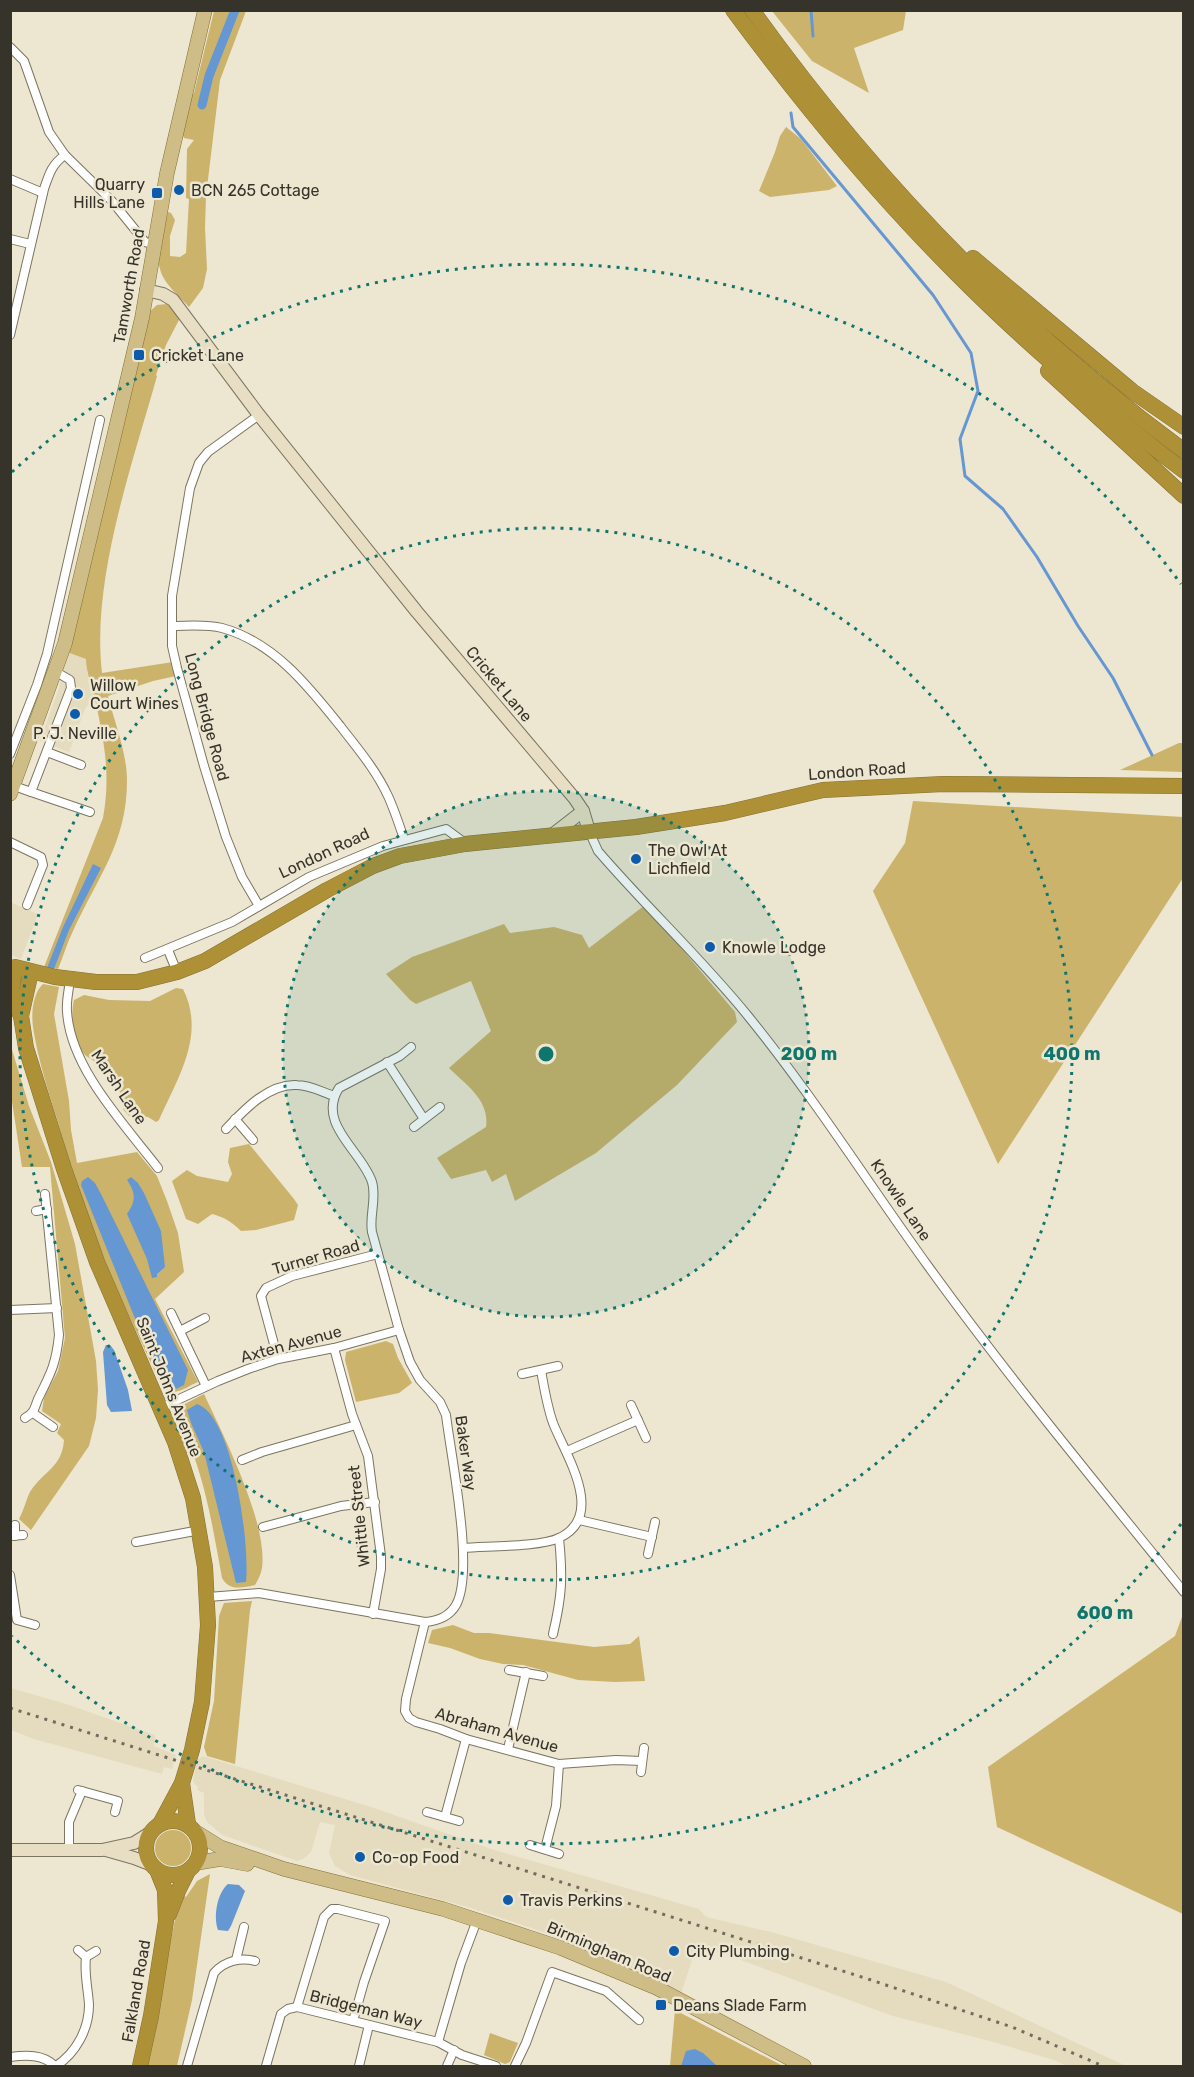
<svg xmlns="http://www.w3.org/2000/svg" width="1194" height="2077" viewBox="0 0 1194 2077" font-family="Rubik,sans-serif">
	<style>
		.built { fill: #e5dcbf }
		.green { fill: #cbb36c }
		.water { fill: #6597d3 }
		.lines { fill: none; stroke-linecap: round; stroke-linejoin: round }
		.stream { stroke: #6597d3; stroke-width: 3 }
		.canal { stroke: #6597d3; stroke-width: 9 }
		.street-casing { stroke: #7c7562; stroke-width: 10 }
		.secondary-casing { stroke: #7c7562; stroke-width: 14 }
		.primary-casing { stroke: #847033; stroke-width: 15 }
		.highway-casing { stroke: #847033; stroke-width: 16 }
		.street { stroke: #fff; stroke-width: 8 }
		.secondary { stroke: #e7dec3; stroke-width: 12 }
		.primary { stroke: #cebd87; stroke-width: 14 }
		.highway { stroke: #ae9137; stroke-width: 15 }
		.rail { stroke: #716c60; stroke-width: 3; stroke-dasharray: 3 6; stroke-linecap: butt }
		.ring { fill: none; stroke: #0f766e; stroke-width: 3; stroke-dasharray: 3 6 }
		.poi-dot { fill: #0c5cab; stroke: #ede6d0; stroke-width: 2 }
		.labels { text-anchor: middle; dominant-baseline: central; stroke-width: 5; stroke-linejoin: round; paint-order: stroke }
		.poi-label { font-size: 16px; fill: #36332b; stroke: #ede6d0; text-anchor: start }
		.street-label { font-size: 16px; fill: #36332b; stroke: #ede6d0 }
		.centre { fill: #0f766e; stroke: #ede6d0; stroke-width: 3 }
		.ring-label { font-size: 18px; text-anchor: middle; font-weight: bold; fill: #0f766e; stroke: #ede6d0; stroke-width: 5; stroke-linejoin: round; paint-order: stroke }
	</style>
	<rect width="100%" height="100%" fill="#ede6d0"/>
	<g class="built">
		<polygon points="67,652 86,658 87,672 94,696 85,709 69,752 40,741 59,688"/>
		<polygon points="10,902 38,914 21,959 11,955"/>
		<polygon points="10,1688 63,1703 155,1735 154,1746 176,1755 172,1769 164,1767 162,1774 34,1739 11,1730"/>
		<polygon points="203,1756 371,1807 491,1849 699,1909 705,1916 710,1918 771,1932 946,1982 1126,2066 1067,2066 1054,2060 990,2041 893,2016 697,1944 681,1994 627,1966 537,1930 471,1908 350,1875 335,1866 329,1853 335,1825 320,1822 311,1852 303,1859 297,1861 222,1835 207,1822 204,1814 204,1793 197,1790 198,1787 193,1782 197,1760"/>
	</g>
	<g class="green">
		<path d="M214,11H246L220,80L206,196L205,228L207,269L203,288L189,307C180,297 163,283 160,269C155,251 164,230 168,212L171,213L175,220L170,236V256L180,257L186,253L189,199L186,198L187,149L194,140L184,138L182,133L190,97L194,93Z"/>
		<polygon points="772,11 906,11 903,30 854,48 869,93 812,61"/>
		<polygon points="786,127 801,139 837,186 829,190 770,197 759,191 775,152 780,136"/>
		<path d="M167,304L180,318L166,345L156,375L157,376C132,466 91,580 102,673L173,662L176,676L153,681L108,696C115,724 127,753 127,781C127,843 97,878 73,931C67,943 63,957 58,969L44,967L103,818C111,774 104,741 95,699C92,685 86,673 86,659L67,652L148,313L157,305Z"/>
		<polygon points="1179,743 1183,743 1183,772 1120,770"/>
		<polygon points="913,801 1183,817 1183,878 998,1164 873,891 905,843"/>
		<path d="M645,905L735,1012L737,1022L677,1085L596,1153L515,1201L506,1174L492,1182L486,1170L451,1179L437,1158L486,1127C490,1100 466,1085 449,1068L491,1031L471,981L416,1004L410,1000L386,974L412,957L504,924L510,933L554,927L582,935L589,948Z"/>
		<path d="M43,984L59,987L54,1014L69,1101L71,1130L77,1163L137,1152L157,1176L167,1201L178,1233L184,1272L155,1299L198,1382C190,1385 177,1395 169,1391C161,1387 148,1357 144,1348C123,1303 102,1257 85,1210C74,1180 66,1149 57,1119C48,1091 37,1055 33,1027C31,1013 33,993 43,984Z"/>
		<path d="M176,988L183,989C206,1035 178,1077 159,1120L156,1122L148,1117L129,1116L123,1109C127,1094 111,1084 109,1071C102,1064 92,1061 85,1055C73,1043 70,1015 74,1000L84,995L109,1000L150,1001Z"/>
		<path d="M10,1043L29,1106L51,1162L75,1244L96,1361L98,1390L96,1418L89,1446L31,1530L19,1519C24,1510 26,1500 30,1492C43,1471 62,1468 64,1440L57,1433L61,1424L42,1411L44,1398L58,1371L65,1338L50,1167H22L11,1095Z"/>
		<path d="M249,1144L294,1199L298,1205L294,1220L256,1230L241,1231C232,1222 224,1217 212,1214L198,1224L186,1219L172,1181L187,1170L197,1176L228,1182L232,1174L228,1162L230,1148Z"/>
		<polygon points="386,1341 393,1344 398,1358 412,1383 399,1393 356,1402 345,1360 346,1352"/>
		<path d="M204,1394C224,1437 268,1523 262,1568C261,1574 258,1580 255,1585C242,1588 229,1591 222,1578C214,1534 207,1490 191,1448C186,1433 176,1421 183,1405Z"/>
		<polygon points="252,1601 250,1610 235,1764 207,1756 204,1747 214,1701 219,1616 224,1603"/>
		<polygon points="1183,1614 1183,1914 997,1827 988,1767 1175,1636"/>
		<polygon points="453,1625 474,1633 489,1633 594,1647 630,1644 639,1636 645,1681 615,1682 578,1680 523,1665 503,1664 480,1659 450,1648 428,1643 432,1630"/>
		<circle cx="173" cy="1848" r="18"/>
		<polygon points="210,1874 192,2000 177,2066 145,2066 177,1910 183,1895 186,1897 197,1881"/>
		<polygon points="675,2010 783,2066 670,2066"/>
		<polygon points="490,2033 518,2043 510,2062 505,2064 484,2055"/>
	</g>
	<g class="water">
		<polygon points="93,864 101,868 69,930 54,969 47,968 63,927"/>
		<polygon points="88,1177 95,1183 101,1194 188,1370 184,1385 172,1391 165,1384 134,1316 81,1185 82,1181"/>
		<path d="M131,1177L138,1183L144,1193L161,1231L165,1267L157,1274V1277L152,1278L147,1259L127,1214C136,1201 136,1193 127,1180Z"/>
		<polygon points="106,1345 110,1345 114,1350 128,1390 132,1411 111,1412 107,1405 103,1352"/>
		<path d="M197,1404C234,1416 250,1547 246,1582L236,1583L204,1452L191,1423L187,1410Z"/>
		<path d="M228,1884L239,1885L245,1891L231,1926L228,1931L218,1930C213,1917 217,1893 228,1884Z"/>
		<polygon points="695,2049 703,2053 717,2066 681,2066 686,2051"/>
	</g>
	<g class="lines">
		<g class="stream">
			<polyline points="811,10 813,36"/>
			<polyline points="791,113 793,127 933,295 971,353 978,391 960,439 965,476 1003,509 1037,557 1078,626 1113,678 1152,755"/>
		</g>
		<polyline class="canal" points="202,105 209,76 235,10"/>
		<defs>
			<g id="street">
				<polyline points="10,47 24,61 49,132 65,155 111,200 145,242 154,244"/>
				<polyline points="10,179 43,193"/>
				<polyline points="10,239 30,244"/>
				<path d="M10,335L44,189C49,174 52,164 65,155"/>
				<path d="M172,626C188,626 206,624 222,628C274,642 309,687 341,727C358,749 376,770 388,796C394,809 399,824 404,839"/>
				<polyline points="47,752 81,765"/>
				<polyline points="10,754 37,685 47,654 100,420"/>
				<polyline points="14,786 31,792 71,688 70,680 56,672"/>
				<polyline points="31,792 90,812"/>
				<path d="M589,831L598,851C646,907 701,958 748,1016C813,1096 868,1183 928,1266C1009,1378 1097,1484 1184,1592"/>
				<polyline points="10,842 41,857 43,865 27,905"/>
				<polyline points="259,906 242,877 226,837 204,766 177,668 172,646 172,596 190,488 199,463 208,452 259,415"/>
				<polyline points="168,950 177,972"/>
				<polyline points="145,958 232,922 309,877 383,846 446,829 465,843"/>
				<path d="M70,979C69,990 66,1001 67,1011C70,1068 125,1125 158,1168"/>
				<polyline points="387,1062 424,1119"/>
				<polyline points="235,1119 253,1140"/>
				<polyline points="414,1127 440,1107"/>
				<path d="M226,1129C244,1110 269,1083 297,1085C310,1085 322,1092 334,1096"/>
				<polyline points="36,1211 47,1209"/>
				<polyline points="10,1310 57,1308"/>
				<polyline points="171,1313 206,1386"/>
				<polyline points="180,1331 205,1318"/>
				<polyline points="334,1348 352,1414 368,1456 381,1556 381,1569 373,1614"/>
				<polyline points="278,1359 261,1296 266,1288 292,1276 378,1254"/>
				<polyline points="522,1374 558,1366"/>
				<polyline points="631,1405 646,1438"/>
				<polyline points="160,1408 218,1381 248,1369 278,1359 334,1348 399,1330"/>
				<polyline points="33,1413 53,1427"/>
				<path d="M25,1418C35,1412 34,1409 38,1399C51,1373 56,1364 59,1335L45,1194"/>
				<polyline points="567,1451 638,1420"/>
				<polyline points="242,1460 262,1452 356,1425"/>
				<polyline points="579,1520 652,1537"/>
				<polyline points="263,1527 341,1506 375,1502"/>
				<polyline points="10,1536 23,1535"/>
				<polyline points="15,1536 15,1525"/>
				<polyline points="136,1542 200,1530"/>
				<path d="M463,1548C486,1546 540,1547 559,1538C607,1516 565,1454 553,1423C547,1406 544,1388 541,1370"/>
				<polyline points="648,1554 655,1522"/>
				<polyline points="10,1575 17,1620 35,1625"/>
				<path d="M208,1597L259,1593L425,1622C438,1621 449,1617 456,1605C475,1571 451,1457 446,1415L440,1402L420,1380L410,1362L399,1330L372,1232C369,1216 377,1198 372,1182C362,1151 316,1124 339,1088L400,1056L411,1047"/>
				<polyline points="425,1622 406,1699 405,1711 409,1718 416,1722 440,1729 466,1739 559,1764 616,1760 642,1761"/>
				<path d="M553,1634C562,1596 563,1577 559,1538"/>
				<polyline points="509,1670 543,1676"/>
				<polyline points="508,1749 526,1672"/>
				<polyline points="641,1772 644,1748"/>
				<polyline points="78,1790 118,1801 115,1812"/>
				<polyline points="427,1812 459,1821"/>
				<polyline points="445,1817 466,1739"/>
				<polyline points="530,1845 559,1854"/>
				<polyline points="69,1849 69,1822 82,1791"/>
				<polyline points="545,1849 556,1806 559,1764"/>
				<polyline points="78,1950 86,1957 96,1951"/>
				<polyline points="236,1960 244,1927"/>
				<polyline points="297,2007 324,1917 332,1909 338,1909 385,1921 364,1982 353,2021"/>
				<polyline points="438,2042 461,1963 477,1920"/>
				<path d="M10,2057C26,2055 43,2054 55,2066"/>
				<path d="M56,2066C76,2053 89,2029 89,2005C88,1988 84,1974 86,1957"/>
				<path d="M187,2066L214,1973C224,1961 241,1957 255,1961"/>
				<polyline points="266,2066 281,2014 288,2009 297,2007 438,2042 462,2055 496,2066"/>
				<polyline points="359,2066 369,2025"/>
				<polyline points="447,2066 454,2050"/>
				<polyline points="515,2066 526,2043 552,1972 606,1991 639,2020"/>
			</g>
			<g id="secondary">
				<polyline points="146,290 163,294 173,300 259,415 417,612 575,799 583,811 589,831"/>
				<polyline points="552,835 583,811"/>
				<polyline points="10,1850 102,1850 134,1843 150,1833"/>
				<polyline points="106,1850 134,1858 152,1865"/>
			</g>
			<g id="primary">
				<polyline points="10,794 65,643 142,318 167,173 205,10"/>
				<polyline points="196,1832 220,1847 284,1869 443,1909 561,1948 657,1988 804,2066"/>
				<polyline points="196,1863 220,1859 247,1864"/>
			</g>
			<g id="highway">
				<path d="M733,10C801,102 873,190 954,271C1025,343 1103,409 1184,471"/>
				<path d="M752,10C872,178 1017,328 1184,451"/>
				<polyline points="973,258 1132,391 1184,427"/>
				<polyline points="1048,371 1184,496"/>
				<polyline points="31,972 21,1016 26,1048 64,1169 97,1262 175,1442 193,1498 205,1567 208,1625 202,1702 192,1750 182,1783 160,1824"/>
				<polyline points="21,1016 11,996 15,967 55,977 96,982 137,982 177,972 205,961 327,890 373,866 400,856 465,844 636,827 725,813 823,790 943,784 1184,786"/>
				<polyline points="182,1783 188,1824"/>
				<circle cx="173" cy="1848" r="27"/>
				<polyline points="169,1914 178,1891 188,1871"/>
				<polyline points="140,2066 151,2016 166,1921 165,1890 157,1870"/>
			</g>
		</defs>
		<use href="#street" class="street-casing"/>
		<use href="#secondary" class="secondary-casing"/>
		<use href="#primary" class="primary-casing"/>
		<use href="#highway" class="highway-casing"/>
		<use href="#street" class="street"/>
		<use href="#secondary" class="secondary"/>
		<use href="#primary" class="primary"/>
		<use href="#highway" class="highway"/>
		<polyline class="rail" points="10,1708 868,1979 1012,2027 1103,2066"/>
	</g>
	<circle cx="546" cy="1054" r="263" fill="#0f766e" fill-opacity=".12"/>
	<g class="ring">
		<circle cx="546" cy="1054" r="263"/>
		<circle cx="546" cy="1054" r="526"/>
		<path d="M1181 1524A790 790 0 0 1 12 1636M12 472A790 790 0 0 1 1181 584"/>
	</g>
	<g class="poi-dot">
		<circle cx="179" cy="190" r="6"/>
		<rect x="151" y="187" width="12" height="12" rx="3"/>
		<rect x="133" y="349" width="12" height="12" rx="3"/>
		<circle cx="78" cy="694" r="6"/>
		<circle cx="75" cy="714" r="6"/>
		<circle cx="636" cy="859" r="6"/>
		<circle cx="710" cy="947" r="6"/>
		<circle cx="360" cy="1857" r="6"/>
		<circle cx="508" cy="1900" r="6"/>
		<circle cx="674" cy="1951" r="6"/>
		<rect x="655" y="1999" width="12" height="12" rx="3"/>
	</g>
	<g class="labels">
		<g class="poi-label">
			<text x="145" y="184" text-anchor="end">Quarry<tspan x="145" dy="18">Hills Lane</tspan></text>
			<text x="191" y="190">BCN 265 Cottage</text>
			<text x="151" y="355">Cricket Lane</text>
			<text x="90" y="685">Willow<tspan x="90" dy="18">Court Wines</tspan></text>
			<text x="75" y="733" text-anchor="middle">P. J. Neville</text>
			<text x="648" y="850">The Owl At<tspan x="648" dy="18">Lichfield</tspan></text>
			<text x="722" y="947">Knowle Lodge</text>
			<text x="372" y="1857">Co-op Food</text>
			<text x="520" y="1900">Travis Perkins</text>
			<text x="686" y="1951">City Plumbing</text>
			<text x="673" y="2005">Deans Slade Farm</text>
		</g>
		<g class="street-label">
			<text transform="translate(129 286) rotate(-80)">Tamworth Road</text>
			<text transform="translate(499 684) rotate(50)">Cricket Lane</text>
			<text transform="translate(207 717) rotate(75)">Long Bridge Road</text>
			<text transform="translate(857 771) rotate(-4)">London Road</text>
			<text transform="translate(324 853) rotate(-25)">London Road</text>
			<text transform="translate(119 1087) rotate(56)">Marsh Lane</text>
			<text transform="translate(901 1200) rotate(56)">Knowle Lane</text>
			<text transform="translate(316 1257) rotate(-16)">Turner Road</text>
			<text transform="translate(291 1344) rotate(-15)">Axten Avenue</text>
			<text transform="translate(169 1387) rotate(68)">Saint Johns Avenue</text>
			<text transform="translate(466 1453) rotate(82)">Baker Way</text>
			<text transform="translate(359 1516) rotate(-96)">Whittle Street</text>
			<text transform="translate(497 1730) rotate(16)">Abraham Avenue</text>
			<text transform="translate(609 1952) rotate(23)">Birmingham Road</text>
			<text transform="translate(136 1991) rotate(-80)">Falkland Road</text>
			<text transform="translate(366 2009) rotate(14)">Bridgeman Way</text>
		</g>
	</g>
	<circle cx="546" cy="1054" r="9" class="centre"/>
	<g class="ring-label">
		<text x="809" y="1060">200 m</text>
		<text x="1072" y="1060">400 m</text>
		<text x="1105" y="1619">600 m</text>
	</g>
	<rect width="1194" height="2077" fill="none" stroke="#36332b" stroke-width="24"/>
</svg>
